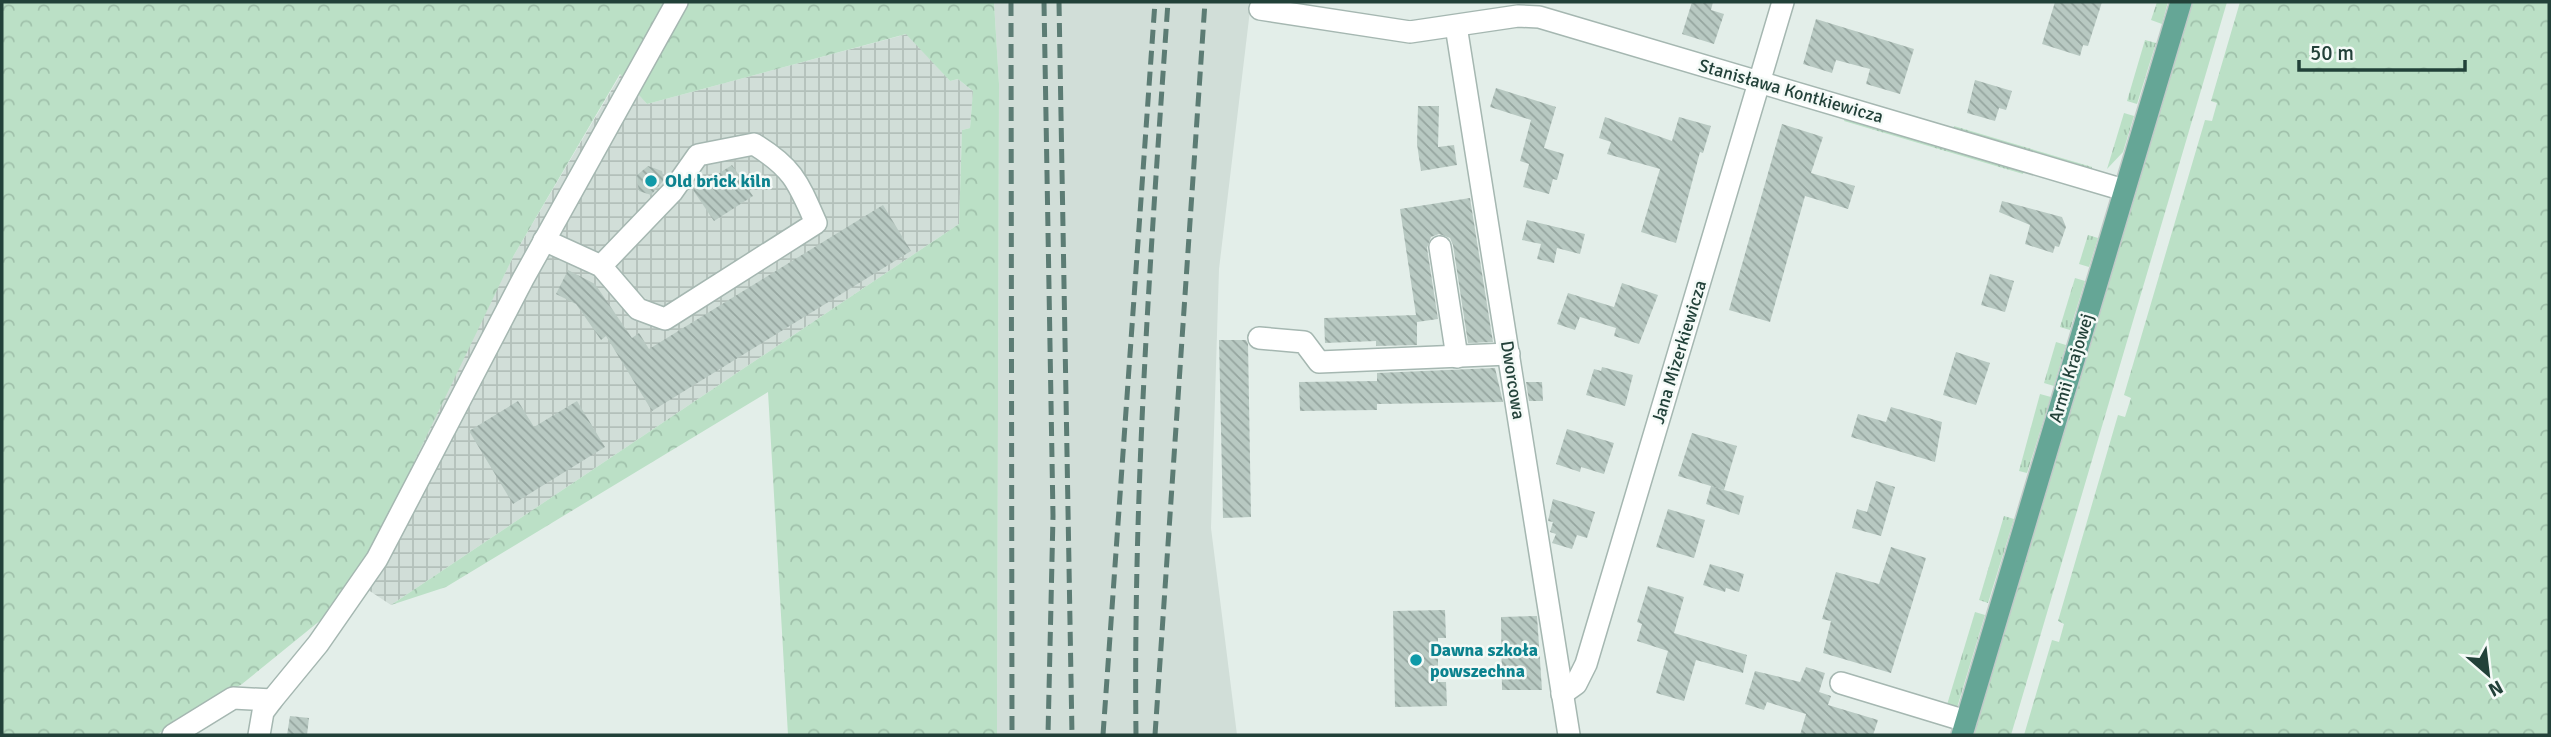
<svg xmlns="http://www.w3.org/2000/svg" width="2551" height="737" viewBox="0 0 2551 737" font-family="Signika,sans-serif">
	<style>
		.built { fill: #d1ded8 }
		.industrial { fill: url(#industrial-grid) }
		.grass { fill: url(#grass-tufts) }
		.forest { fill: url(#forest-crowns) }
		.building { fill: url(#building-back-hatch) }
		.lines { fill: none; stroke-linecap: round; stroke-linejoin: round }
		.minor-casing { stroke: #a5b7b1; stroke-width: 24 }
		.major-casing { stroke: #c1cac8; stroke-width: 24 }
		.minor { stroke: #fff; stroke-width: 21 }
		.major { stroke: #65a696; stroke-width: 21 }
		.rail { stroke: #5c7c74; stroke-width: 5; stroke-dasharray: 14 7; stroke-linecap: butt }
		.culture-dot { fill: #0f9aa8; stroke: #f4faf7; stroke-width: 2.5 }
		.labels { text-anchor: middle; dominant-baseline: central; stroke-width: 5; stroke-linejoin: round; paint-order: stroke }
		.street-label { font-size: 18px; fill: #224139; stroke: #f4faf7 }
		.culture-label { font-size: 18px; font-weight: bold; fill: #0d838f; stroke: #f4faf7; text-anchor: start }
	</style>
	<defs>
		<pattern id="industrial-grid" width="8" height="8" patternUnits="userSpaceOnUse" patternTransform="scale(1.75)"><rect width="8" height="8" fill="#d1ded8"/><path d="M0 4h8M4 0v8" fill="none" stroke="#b3c0ba"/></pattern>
		<pattern id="grass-tufts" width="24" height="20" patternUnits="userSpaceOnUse" patternTransform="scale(1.75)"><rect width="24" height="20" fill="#bbe0c6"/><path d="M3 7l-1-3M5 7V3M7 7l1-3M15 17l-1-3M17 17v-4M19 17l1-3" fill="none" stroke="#a0c1ab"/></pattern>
		<pattern id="forest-crowns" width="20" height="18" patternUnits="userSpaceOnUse" patternTransform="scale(1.75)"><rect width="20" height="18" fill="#bbe0c6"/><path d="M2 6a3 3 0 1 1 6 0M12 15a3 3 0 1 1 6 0" fill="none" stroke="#a0c1ab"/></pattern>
		<pattern id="building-back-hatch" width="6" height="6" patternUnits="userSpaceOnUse" patternTransform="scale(1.75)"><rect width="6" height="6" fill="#b8c9c2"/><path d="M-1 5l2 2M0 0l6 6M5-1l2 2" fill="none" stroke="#95a59f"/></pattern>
	</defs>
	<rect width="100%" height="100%" fill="#e3eee9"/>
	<polygon class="built" points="994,2 1251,2 1219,269 1211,528 1237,735 997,735 999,84"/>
	<polygon class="industrial" points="907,34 950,81 958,79 973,91 970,128 962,130 959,224 391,605 353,580 514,255 621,74 647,104"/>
	<g class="grass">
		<polygon points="2157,2 2168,2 2162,24 2151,20"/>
		<polygon points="2145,40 2156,43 2137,104 2127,101"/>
		<polygon points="2124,113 2134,116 2123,152 2107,169"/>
		<polygon points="1845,118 2024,171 2023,174 1844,121"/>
		<polygon points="1954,126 2092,167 2091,170 1953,129"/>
		<polygon points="2088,235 2098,238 2089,267 2079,264"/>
		<polygon points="2075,278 2085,281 2070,330 2060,327"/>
		<polygon points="2056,342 2066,345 2054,386 2044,383"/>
		<polygon points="2040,394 2051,397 2027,473 2019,471"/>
		<polygon points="2004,516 2014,519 1988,603 1979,600"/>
		<polygon points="1975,612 1985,615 1956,711 1946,708"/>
	</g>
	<g class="forest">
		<polygon points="2,2 994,2 999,84 997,735 788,735 768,392 446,587 391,605 959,224 962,130 970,128 973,91 958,79 950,81 906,34 647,104 620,74 514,255 385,522 353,580 327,615 242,684 156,735 2,735"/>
		<polygon points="2193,2 2227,2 2011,735 1974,735"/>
		<polygon points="2240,2 2549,2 2549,735 2024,735 2052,640 2059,642 2064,624 2058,621 2118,415 2125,417 2131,398 2124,395 2205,120 2212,121 2217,103 2211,101"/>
	</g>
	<g class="building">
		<polygon points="1692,2 1713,2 1711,10 1724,14 1714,44 1682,34"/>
		<polygon points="2055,2 2102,2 2088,46 2083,45 2080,56 2042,44"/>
		<polygon points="1816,19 1914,49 1900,94 1866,84 1870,69 1836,60 1832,73 1803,64"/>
		<polygon points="1975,80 2012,91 2006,110 1999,108 1995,121 1967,113"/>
		<polygon points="1496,88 1556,107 1544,148 1564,154 1557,180 1553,179 1549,194 1523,187 1529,164 1520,161 1531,120 1490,107"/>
		<polygon points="1418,106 1439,106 1438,147 1454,145 1457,165 1421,171 1417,144"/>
		<polygon points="1605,117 1672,141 1679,117 1711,126 1703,153 1700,152 1676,243 1641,232 1660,169 1607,154 1611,142 1599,138"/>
		<polygon points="1782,124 1823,137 1811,173 1855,186 1848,209 1805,196 1770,322 1729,310"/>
		<polygon points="732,165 753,196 714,221 693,190"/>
		<polygon points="648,166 662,171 664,180 651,195 639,191 636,176"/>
		<polygon points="1470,198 1493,342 1468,343 1453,245 1450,238 1439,234 1431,237 1427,248 1438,319 1417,322 1417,345 1376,346 1376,341 1325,343 1324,318 1416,315 1400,209"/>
		<polygon points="2002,201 2062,217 2066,227 2059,247 2055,246 2053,253 2025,244 2030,225 1999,212"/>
		<polygon points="883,205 911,251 652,411 606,336 601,340 576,304 556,294 568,270 595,284 632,338 639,333 649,349"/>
		<polygon points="1527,220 1585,234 1580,254 1557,248 1554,263 1537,259 1541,244 1522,240"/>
		<polygon points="1990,274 2014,281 2005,312 1981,305"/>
		<polygon points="1622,283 1658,295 1639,344 1614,336 1616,328 1580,317 1575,330 1557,324 1568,293 1614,307"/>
		<polygon points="1219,340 1246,340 1248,344 1251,517 1223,518"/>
		<polygon points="1956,352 1990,363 1976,405 1943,395"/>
		<polygon points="1602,367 1633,375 1625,406 1586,395 1594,369 1601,371"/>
		<polygon points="1495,368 1503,402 1377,404 1377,410 1300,411 1299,382 1377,381 1377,373"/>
		<polygon points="1526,382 1542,382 1543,401 1529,401"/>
		<polygon points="518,401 534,427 577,401 605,447 513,504 469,431"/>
		<polygon points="1891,407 1942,422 1935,462 1851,437 1858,414 1886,422"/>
		<polygon points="1567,429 1614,443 1604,474 1581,467 1580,472 1556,464"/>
		<polygon points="1692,433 1737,446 1724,490 1678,476"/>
		<polygon points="1876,481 1895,487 1881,536 1852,528 1857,509 1867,512"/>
		<polygon points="1711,486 1744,496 1739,515 1706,504"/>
		<polygon points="1553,499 1595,512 1587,538 1577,535 1572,549 1552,543 1556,534 1550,532 1553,522 1548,521"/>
		<polygon points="1668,509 1705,520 1694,558 1656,547"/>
		<polygon points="1891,547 1926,558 1891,673 1823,653 1831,621 1822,619 1836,572 1879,584"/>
		<polygon points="1710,564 1744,574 1739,592 1726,588 1725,592 1703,585"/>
		<polygon points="1648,586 1684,597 1674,633 1747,655 1743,673 1696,660 1684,701 1656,693 1668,651 1637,641 1642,624 1637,622"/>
		<polygon points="1445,610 1446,638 1438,638 1438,682 1446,682 1447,706 1395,707 1393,611"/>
		<polygon points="1537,616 1542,690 1502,690 1501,617"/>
		<polygon points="1806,667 1825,673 1819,692 1831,696 1828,705 1878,720 1873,735 1800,735 1806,714 1767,702 1764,710 1745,704 1755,671 1800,682"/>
		<polygon points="290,716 309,718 307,735 287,735"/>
	</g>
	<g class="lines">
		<defs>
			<g id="minor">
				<polyline points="1260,9 1410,32 1518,16 1539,17 2124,190"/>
				<polyline points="1456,26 1569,735"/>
				<path d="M544,240L601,266L638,309L665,319L816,223C798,182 793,168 754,144L698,155L672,192L601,266"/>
				<polyline points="1440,247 1457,357"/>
				<polyline points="1259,338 1304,342 1319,362 1509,354"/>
				<polyline points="1841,683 1966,721"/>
				<polyline points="1562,694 1576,684 1586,664 1783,2"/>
				<polyline points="173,735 233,698 272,700"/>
				<polyline points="259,735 263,712 272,700 318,644 377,559 523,279 677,2"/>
			</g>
			<polyline id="major" points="1962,735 2181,2"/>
		</defs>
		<use href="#minor" class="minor-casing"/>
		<use href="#major" class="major-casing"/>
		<use href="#minor" class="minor"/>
		<use href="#major" class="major"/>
		<g class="rail">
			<polyline points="1011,2 1012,735"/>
			<polyline points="1044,2 1053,516 1048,735"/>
			<polyline points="1059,2 1072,735"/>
			<polyline points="1103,735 1155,2"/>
			<path d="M1136,735C1133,490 1151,246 1168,2"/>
			<polyline points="1155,735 1205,2"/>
		</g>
	</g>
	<g class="culture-dot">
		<circle cx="651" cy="181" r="7"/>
		<circle cx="1416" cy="660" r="7"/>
	</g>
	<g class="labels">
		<g class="street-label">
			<text transform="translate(1791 91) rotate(16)">Stanisława Kontkiewicza</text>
			<text transform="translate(1679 352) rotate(-73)">Jana Mizerkiewicza</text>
			<text transform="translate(2071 368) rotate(-73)">Armii Krajowej</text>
			<text transform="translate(1513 380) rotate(81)">Dworcowa</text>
		</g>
		<g class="culture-label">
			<text x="665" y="181">Old brick kiln</text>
			<text x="1430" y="650">Dawna szkoła<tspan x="1430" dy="21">powszechna</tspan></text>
		</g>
	</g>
	<rect width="2551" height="737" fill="none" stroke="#224139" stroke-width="7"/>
	<g transform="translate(2488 674) rotate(152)" stroke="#f4faf7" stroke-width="5" paint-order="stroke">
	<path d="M0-5L12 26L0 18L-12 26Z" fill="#224139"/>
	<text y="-10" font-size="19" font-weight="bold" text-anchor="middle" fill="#224139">N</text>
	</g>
	<path d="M2299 60v10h166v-10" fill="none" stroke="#224139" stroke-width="3.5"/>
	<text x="2310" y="60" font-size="21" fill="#224139" stroke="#f4faf7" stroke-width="5" paint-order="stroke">50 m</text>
</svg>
